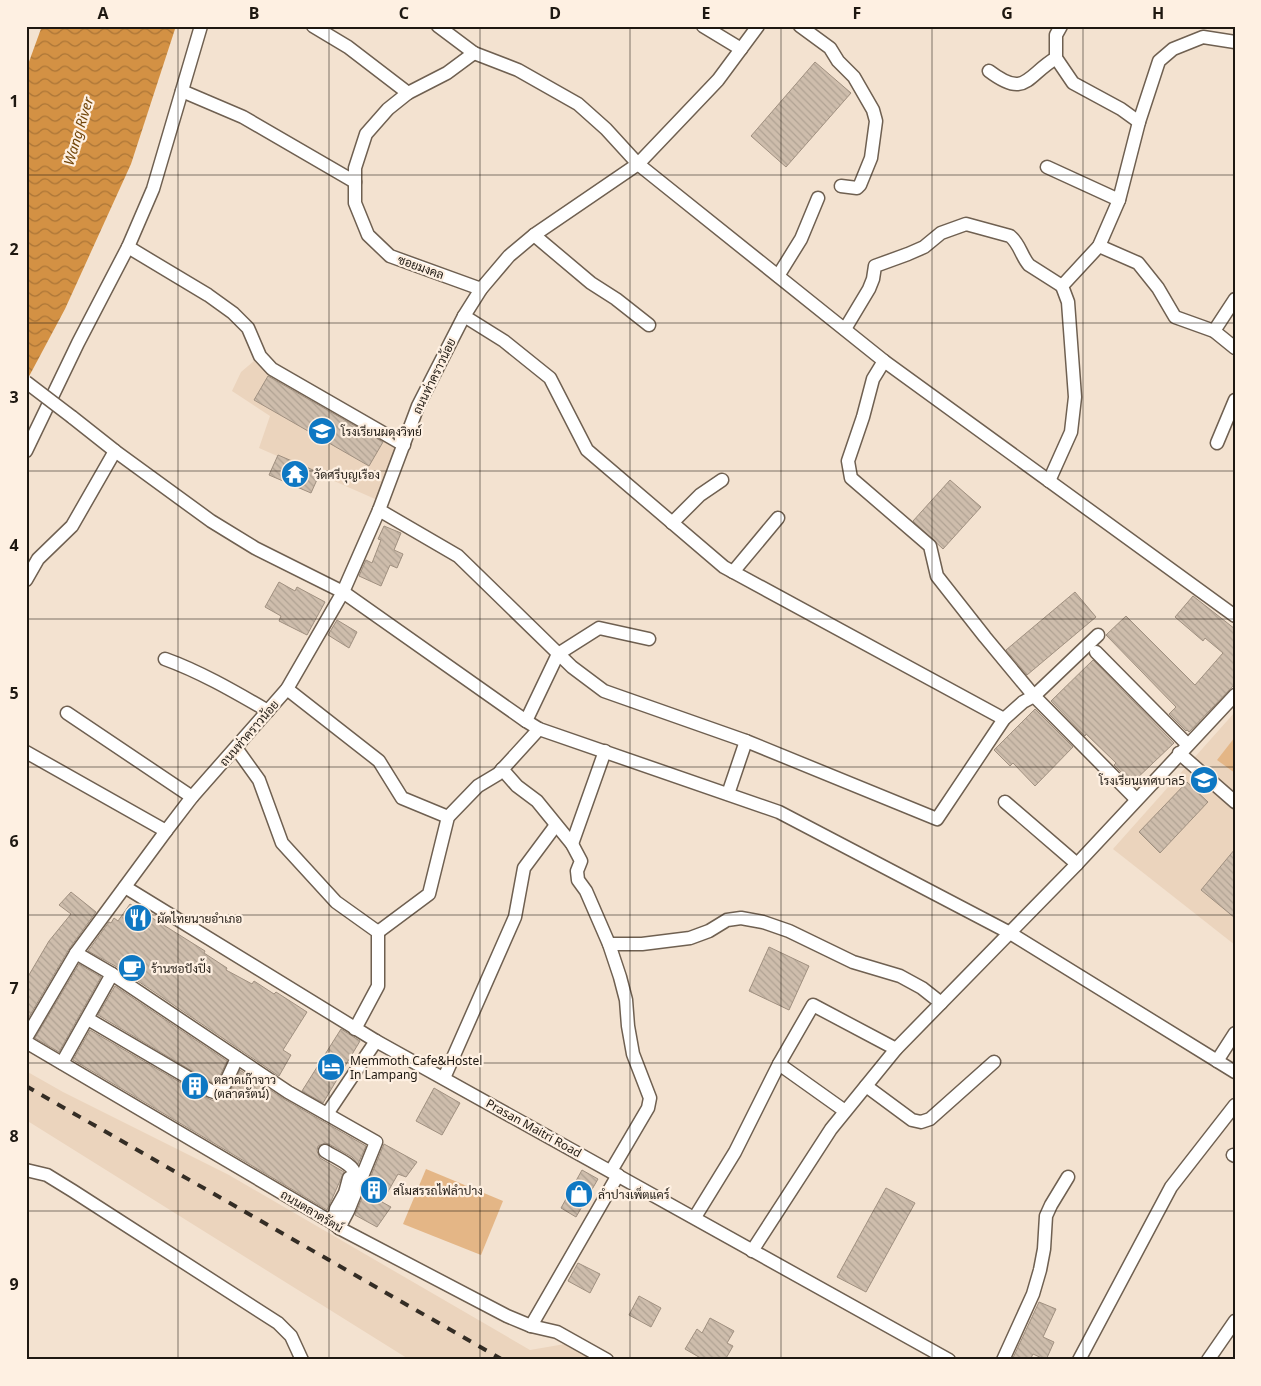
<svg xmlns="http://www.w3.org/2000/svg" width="1261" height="1386" viewBox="0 0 1261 1386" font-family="'Noto Sans',Sarabun,sans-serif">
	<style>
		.built { fill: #ebd4bd }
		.garden { fill: #e4b686 }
		.water { fill: url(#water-waves) }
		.building { fill: url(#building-back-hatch); stroke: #a09080 }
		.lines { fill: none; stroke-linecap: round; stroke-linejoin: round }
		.minor-casing { stroke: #6f6051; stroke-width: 15 }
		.minor { stroke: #fff; stroke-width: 12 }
		.rail { stroke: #342d25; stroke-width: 4; stroke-dasharray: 9 9; stroke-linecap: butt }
		.minor-bridge-casing { stroke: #6f6051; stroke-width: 15; stroke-linecap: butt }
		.minor-bridge { stroke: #fff; stroke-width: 12 }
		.grid { fill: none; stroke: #1e1811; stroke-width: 1; stroke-opacity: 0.55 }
		.labels { text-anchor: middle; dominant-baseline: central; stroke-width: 4.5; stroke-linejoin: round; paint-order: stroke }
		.street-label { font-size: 12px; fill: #1e1811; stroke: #fef0e2 }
		.poi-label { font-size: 12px; fill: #1e1811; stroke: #fef0e2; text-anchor: start }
		.water-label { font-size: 14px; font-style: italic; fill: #73470b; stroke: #fef0e2 }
		.neatline { fill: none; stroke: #1e1811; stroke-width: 2 }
		.grid-label { font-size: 16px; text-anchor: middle; font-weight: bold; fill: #1e1811 }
	</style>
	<defs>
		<pattern id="water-waves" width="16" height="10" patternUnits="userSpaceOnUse" patternTransform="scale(1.25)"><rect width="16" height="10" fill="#d39144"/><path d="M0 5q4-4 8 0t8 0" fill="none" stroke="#ab7537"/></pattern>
		<pattern id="building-back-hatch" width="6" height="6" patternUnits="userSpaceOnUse" patternTransform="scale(1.25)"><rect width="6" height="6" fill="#cebdac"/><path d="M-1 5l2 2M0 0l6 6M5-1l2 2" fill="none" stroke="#b0a293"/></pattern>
	</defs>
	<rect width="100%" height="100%" fill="#f3e2d0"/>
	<g class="built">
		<polygon points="260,356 404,445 382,502 259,448 270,416 232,391 241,372"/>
		<polygon points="1235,712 1235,945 1113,849"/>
		<polygon points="26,1071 63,1092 229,1175 530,1350 565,1344 593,1360 410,1360 26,1120"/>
	</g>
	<g class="garden">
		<polygon points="1235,737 1235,773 1217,760"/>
		<polygon points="426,1169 503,1201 481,1255 403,1224"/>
	</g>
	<polygon class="water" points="42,26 176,26 131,164 65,309 26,382 26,70"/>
	<g class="building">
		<polygon points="815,62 851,93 786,167 751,136"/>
		<polygon points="268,376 383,442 369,466 254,400"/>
		<polygon points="278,455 320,473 311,493 269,475"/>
		<polygon points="950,480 981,507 943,549 913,521"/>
		<polygon points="384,526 401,533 394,550 403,554 397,568 390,565 381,586 359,576 366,560 372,563 381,540 378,539"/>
		<polygon points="279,582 295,591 297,587 325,602 307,635 279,621 281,616 265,607"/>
		<polygon points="1075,592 1096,617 1027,675 1006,650"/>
		<polygon points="1193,596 1235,629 1235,684 1189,732 1187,730 1186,731 1169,714 1176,707 1106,635 1126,616 1195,685 1223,653 1205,638 1203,641 1175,617"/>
		<polygon points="337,620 357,632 349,648 328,635"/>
		<polygon points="1093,660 1174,743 1132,783 1114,765 1116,763 1086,734 1085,736 1051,701"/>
		<polygon points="1035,709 1073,747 1035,786 1013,763 1010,766 994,750"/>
		<polygon points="1187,782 1208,802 1160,853 1139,832"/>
		<polygon points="1235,849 1235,918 1201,890"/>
		<polygon points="71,892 96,912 69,949 26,1022 26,980 49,941 71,914 59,905"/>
		<polygon points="130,904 205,951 204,953 227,968 226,970 252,984 254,981 274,994 276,992 307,1012 283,1050 291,1055 279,1076 117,967 88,951 109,922 111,923 114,918 118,921"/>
		<polygon points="769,947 809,966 789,1010 749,991"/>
		<polygon points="79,964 101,977 59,1052 35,1038"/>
		<polygon points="115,986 227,1061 218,1080 214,1084 98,1015"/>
		<polygon points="341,1029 360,1041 323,1103 302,1091"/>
		<polygon points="90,1030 207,1098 214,1101 223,1099 231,1089 240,1070 284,1099 366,1146 358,1164 352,1157 329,1144 325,1143 318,1146 317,1151 320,1158 344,1172 327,1210 73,1060"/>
		<polygon points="434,1088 460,1103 442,1135 416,1121"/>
		<polygon points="384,1144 417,1162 406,1177 398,1174 382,1202 391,1207 377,1227 355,1215"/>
		<polygon points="582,1170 598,1179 576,1217 561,1208"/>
		<polygon points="886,1188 915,1203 866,1292 837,1277"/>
		<polygon points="578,1263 600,1274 590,1293 568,1281"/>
		<polygon points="639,1296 661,1308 651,1327 629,1315"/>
		<polygon points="1039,1302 1056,1309 1043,1337 1054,1342 1046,1360 1033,1354 1030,1360 1012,1360"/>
		<polygon points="710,1318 734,1331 727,1343 733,1346 725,1360 704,1360 685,1349 697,1329 702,1333"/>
	</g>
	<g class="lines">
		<defs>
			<g id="minor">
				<polyline points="313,26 348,47 408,93"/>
				<polyline points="438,26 474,53 518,70 578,104 606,129 638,164 884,361 1235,616"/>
				<polyline points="703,26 741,49"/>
				<polyline points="800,26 830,48 838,61 854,77 873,110 876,121 871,158 860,185 857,188 841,186"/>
				<polyline points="1061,26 1056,35 1056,58 1073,83 1121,109 1139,122"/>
				<polyline points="474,53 447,73 408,93 388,109 366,134 355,168 355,203 368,235 390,256 481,289"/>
				<path d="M989,71C1026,99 1026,76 1056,58"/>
				<polyline points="182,91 243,117 355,182"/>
				<polyline points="1047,167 1119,200"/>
				<polyline points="534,235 591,283 616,299 649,325"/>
				<polyline points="1099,246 1138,263 1158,288 1175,317 1214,331 1235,348"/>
				<polyline points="128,247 208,295 233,313 248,328 260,356 272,369 404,445"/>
				<polyline points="778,276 801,239 818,198"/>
				<polyline points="464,316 504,341 550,378 587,450 724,567 1004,719"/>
				<path d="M845,329L869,289L873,279L875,266L908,254L924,247L941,233L966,224L1010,236C1020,244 1021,256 1029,265L1062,286"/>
				<polyline points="1214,331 1235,299"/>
				<polyline points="884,361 873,379 863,417 848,461 851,478 930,546 937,576 985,637 1034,696 1136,799"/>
				<polyline points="72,417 115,451 211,521 255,548 343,592 526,721 539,729 779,812 1010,933 1235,1072"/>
				<polyline points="1217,443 1235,400"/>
				<polyline points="26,451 78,343 128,247 153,189 201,26"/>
				<polyline points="1049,481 1071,432 1075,397 1068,302 1062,286 1099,246 1119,200 1139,122 1159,61 1173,49 1203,37 1235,42"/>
				<polyline points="379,510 458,556 572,667 604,691 746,741 937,819 1004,719 1023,702 1034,696 1098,635"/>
				<polyline points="672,523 700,495 722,480"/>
				<polyline points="733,572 778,518"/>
				<polyline points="26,580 38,559 72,526 115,451"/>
				<polyline points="1096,652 1187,744"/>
				<path d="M165,659C201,672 235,692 268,711"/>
				<polyline points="287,689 379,761 402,798 448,817"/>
				<polyline points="67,713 192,797"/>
				<polyline points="526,721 558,654 599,628 649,639"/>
				<polyline points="236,748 259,780 282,843 336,902 378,932 378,986 355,1029"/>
				<polyline points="26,752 166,831"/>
				<polyline points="1179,753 1235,802"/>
				<polyline points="502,769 517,786 537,801 572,844 581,861 577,871 578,880 586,891 609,944 620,977 626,1000 628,1026 633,1054 650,1098 648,1108 611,1171"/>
				<polyline points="728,794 746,741"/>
				<polyline points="1005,802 1077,864"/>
				<polyline points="572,844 605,751"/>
				<polyline points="125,887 376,1041 949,1360"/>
				<polyline points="378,932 429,894 448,817 478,786 498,774 539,729"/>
				<polyline points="609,944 642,944 690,938 709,931 727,920 741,918 763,922 789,931 853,962 900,976 922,988 941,1003"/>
				<polyline points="76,953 112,974 288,1092 376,1142 348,1211 339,1228"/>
				<polyline points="88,1019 211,1091 217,1093 225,1084 237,1058"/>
				<polyline points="26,1038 76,953 166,831 192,797 287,689 343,592 379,510 418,406 464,316 481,289 509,256 534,235 638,164 718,80 758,26"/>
				<polyline points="26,1042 333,1223 339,1228 507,1316 531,1326 557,1332 607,1360"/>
				<polyline points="1217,1061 1235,1033"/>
				<polyline points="62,1063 112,974"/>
				<polyline points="779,1064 845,1111"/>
				<polyline points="444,1078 515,917 524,868 556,825"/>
				<polyline points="866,1086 912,1120 921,1122 930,1119 994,1062"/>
				<polyline points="327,1114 376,1041"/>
				<path d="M325,1151C334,1157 353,1164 355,1174L349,1178L345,1193L336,1209L333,1223"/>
				<polyline points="1233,1155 1235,1156"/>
				<polyline points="26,1170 47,1175 73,1191 278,1323 291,1336 302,1360"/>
				<polyline points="695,1217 735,1152 779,1064 813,1005 896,1049"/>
				<polyline points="752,1251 831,1129 896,1049 1077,864 1235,695"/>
				<polyline points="531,1326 618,1175"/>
				<polyline points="1003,1360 1033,1294 1040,1270 1044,1249 1046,1216 1051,1205 1068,1177"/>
				<polyline points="1079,1360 1171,1187 1235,1105"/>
				<polyline points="1208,1360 1235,1321"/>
			</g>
		</defs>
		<use href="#minor" class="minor-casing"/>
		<use href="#minor" class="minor"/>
		<polyline class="rail" points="26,1086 503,1360"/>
		<defs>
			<polyline id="minor-bridge" points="26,382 72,417"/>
		</defs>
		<use href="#minor-bridge" class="minor-bridge-casing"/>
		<use href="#minor-bridge" class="minor-bridge"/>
	</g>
	<path class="grid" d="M178,26V1360M329,26V1360M480,26V1360M630,26V1360M781,26V1360M932,26V1360M1083,26V1360M26,175H1235M26,323H1235M26,471H1235M26,619H1235M26,767H1235M26,915H1235M26,1063H1235M26,1211H1235"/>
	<defs>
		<symbol id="school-disc" viewBox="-11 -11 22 22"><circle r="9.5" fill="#0f78c3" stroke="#fef0e2"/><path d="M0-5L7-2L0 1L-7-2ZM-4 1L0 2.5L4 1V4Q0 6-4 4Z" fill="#fff"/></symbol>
		<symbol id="temple-disc" viewBox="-11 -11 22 22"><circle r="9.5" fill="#0f78c3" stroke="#fef0e2"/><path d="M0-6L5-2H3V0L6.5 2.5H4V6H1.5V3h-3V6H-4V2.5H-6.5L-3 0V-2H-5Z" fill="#fff"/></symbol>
		<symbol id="restaurant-disc" viewBox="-11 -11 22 22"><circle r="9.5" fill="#0f78c3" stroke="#fef0e2"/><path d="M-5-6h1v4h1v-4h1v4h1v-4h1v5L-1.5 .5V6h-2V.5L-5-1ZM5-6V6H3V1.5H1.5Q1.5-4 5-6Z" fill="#fff"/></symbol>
		<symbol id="cafe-disc" viewBox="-11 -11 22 22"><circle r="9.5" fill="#0f78c3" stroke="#fef0e2"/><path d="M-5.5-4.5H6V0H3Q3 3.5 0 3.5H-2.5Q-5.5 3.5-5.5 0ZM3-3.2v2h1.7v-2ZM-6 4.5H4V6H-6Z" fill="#fff"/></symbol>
		<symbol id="hotel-disc" viewBox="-11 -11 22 22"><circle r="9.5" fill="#0f78c3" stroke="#fef0e2"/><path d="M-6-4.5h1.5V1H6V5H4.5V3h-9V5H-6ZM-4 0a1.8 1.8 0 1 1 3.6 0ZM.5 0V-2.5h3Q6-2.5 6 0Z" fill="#fff"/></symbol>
		<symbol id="building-disc" viewBox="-11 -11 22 22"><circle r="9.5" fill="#0f78c3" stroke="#fef0e2"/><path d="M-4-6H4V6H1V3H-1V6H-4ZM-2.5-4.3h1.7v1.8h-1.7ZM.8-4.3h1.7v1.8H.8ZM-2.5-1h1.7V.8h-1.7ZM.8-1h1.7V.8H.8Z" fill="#fff"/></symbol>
		<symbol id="shop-disc" viewBox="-11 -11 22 22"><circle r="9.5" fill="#0f78c3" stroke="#fef0e2"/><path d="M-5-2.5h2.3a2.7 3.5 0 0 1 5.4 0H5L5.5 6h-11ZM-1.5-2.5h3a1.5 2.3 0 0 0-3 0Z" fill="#fff"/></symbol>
	</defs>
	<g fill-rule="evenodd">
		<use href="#school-disc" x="306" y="415" width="32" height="32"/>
		<use href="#temple-disc" x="279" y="458" width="32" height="32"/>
		<use href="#school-disc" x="1188" y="764" width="32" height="32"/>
		<use href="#restaurant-disc" x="122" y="902" width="32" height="32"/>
		<use href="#cafe-disc" x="116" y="952" width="32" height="32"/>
		<use href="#hotel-disc" x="315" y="1051" width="32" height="32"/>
		<use href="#building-disc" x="179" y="1070" width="32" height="32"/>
		<use href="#building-disc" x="358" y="1174" width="32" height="32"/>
		<use href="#shop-disc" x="563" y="1178" width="32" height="32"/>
	</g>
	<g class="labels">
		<g class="street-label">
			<text transform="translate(421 267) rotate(20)">ซอยมงคล</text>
			<text transform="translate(434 376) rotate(-64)">ถนนท่าคราวน้อย</text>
			<text transform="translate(249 733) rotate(-49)">ถนนท่าคราวน้อย</text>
			<text transform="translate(534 1128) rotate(29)">Prasan Maitri Road</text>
			<text transform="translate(312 1211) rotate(31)">ถนนตลาดรัตน์</text>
		</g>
		<g class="poi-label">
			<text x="341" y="431">โรงเรียนผดุงวิทย์</text>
			<text x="314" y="474">วัดศรีบุญเรือง</text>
			<text x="1185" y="780" text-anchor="end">โรงเรียนเทศบาล5</text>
			<text x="157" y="918">ผัดไทยนายอำเภอ</text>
			<text x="151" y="968">ร้านชอปังปิ้ง</text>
			<text x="350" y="1060">Memmoth Cafe&amp;Hostel<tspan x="350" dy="14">In Lampang</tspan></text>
			<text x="214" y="1079">ตลาดเก๊าจาว<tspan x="214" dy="14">(ตลาดรัตน์)</tspan></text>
			<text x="393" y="1190">สโมสรรถไฟลำปาง</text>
			<text x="598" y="1194">ลำปางเพ็ตแคร์</text>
		</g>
		<g class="water-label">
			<text transform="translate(78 131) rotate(-73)">Wang River</text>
		</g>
	</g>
	<rect width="1261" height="1386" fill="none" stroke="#fef0e2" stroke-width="55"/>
	<rect x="28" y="28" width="1206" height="1330" class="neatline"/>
	<g class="grid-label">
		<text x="103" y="19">A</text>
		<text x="254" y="19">B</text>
		<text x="404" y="19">C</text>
		<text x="555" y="19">D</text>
		<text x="706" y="19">E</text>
		<text x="857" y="19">F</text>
		<text x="1007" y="19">G</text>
		<text x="1158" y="19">H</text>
		<text x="14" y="107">1</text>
		<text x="14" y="255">2</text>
		<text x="14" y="403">3</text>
		<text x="14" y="551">4</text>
		<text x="14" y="699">5</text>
		<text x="14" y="847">6</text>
		<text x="14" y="994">7</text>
		<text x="14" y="1142">8</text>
		<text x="14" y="1290">9</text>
	</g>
</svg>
